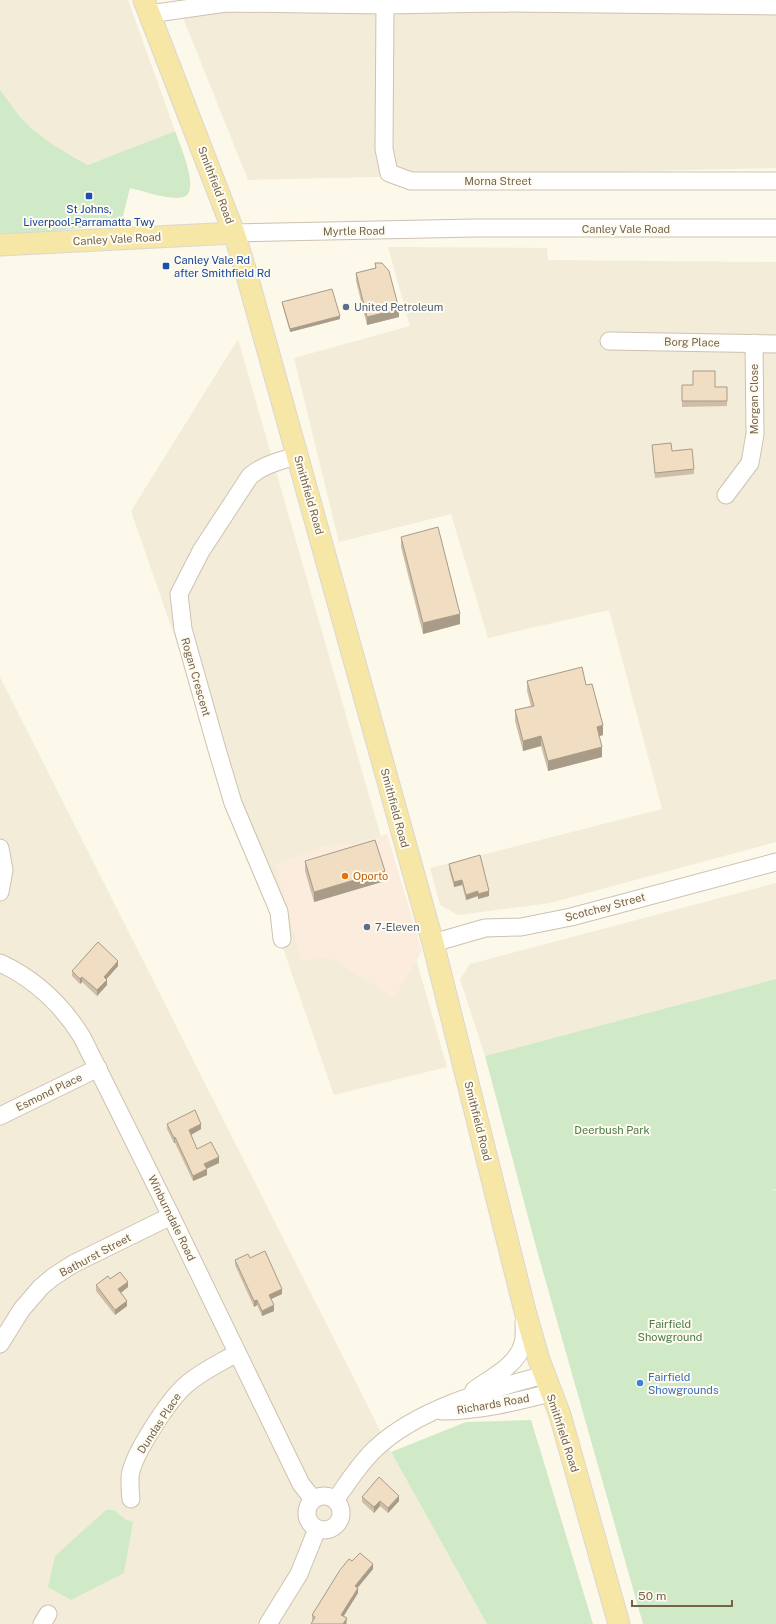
<svg xmlns="http://www.w3.org/2000/svg" width="776" height="1624" viewBox="0 0 776 1624" font-family="'Public Sans',sans-serif">
	<style>
		.residential { fill: #f3ecd8 }
		.commercial { fill: #fcecde }
		.green { fill: #d0eac8 }
		.lines { fill: none; stroke-linecap: round; stroke-linejoin: round }
		.minor-casing { stroke: #cec2b0; stroke-width: 19 }
		.major-casing { stroke: #dbd6d1; stroke-width: 23 }
		.minor { stroke: #fff; stroke-width: 17 }
		.major { stroke: #f7e7a6; stroke-width: 21 }
		.wall { fill: #cebea7 }
		.shaded-wall { fill: #a89b88 }
		.building { fill: #f0ddc2; stroke: #a89b88 }
		.transit-dot { fill: #1a4fb4; stroke: #fefbf0; stroke-width: 1.5 }
		.service-dot { fill: #5c6f8a; stroke: #fefbf0; stroke-width: 1.5 }
		.food-dot { fill: #e8710a; stroke: #fefbf0; stroke-width: 1.5 }
		.shop-dot { fill: #3f7fe0; stroke: #fefbf0; stroke-width: 1.5 }
		.labels { text-anchor: middle; dominant-baseline: central; stroke-width: 4; stroke-linejoin: round; paint-order: stroke }
		.street-label { font-size: 11px; fill: #76634e; stroke: #fefbf0 }
		.transit-label { font-size: 11px; fill: #164399; stroke: #fefbf0 }
		.service-label { font-size: 11px; fill: #4e5e75; stroke: #fefbf0; text-anchor: start }
		.food-label { font-size: 11px; fill: #c56008; stroke: #fefbf0; text-anchor: start }
		.park-label { font-size: 11px; fill: #4c7b46; stroke: #fefbf0 }
		.shop-label { font-size: 11px; fill: #366cbe; stroke: #fefbf0; text-anchor: start }
	</style>
	<rect width="100%" height="100%" fill="#fcf8ea"/>
	<g class="residential">
		<polygon points="0,0 128,0 175,131 88,165 63,151 42,137 26,123 15,110 0,117"/>
		<polygon points="176,0 776,0 776,168 248,180"/>
		<polygon points="388,247 547,248 548,260 776,262 776,842 550,903 458,915 440,905 430,868 662,809 609,610 488,638 451,514 339,542 294,358 410,326"/>
		<polygon points="238,339 447,1067 334,1095 131,511"/>
		<polygon points="0,677 391,1452 487,1624 0,1624"/>
		<polygon points="776,883 776,979 485,1056 460,979 470,964"/>
	</g>
	<polygon class="commercial" points="387,834 422,951 394,998 330,958 301,960 275,864 327,845 352,844"/>
	<g class="green">
		<path d="M0,90C9,102 17,114 27,124C45,141 66,153 88,165L175,131C179,142 201,192 184,197C170,201 144,191 130,188L121,224L45,232L0,234Z"/>
		<polygon points="776,979 776,1189 771,1191 776,1190 776,1624 643,1624 538,1254 485,1056"/>
		<polygon points="531,1420 593,1624 487,1624 391,1452 466,1422"/>
		<polygon points="106,1510 114,1510 125,1519 133,1522 124,1573 71,1600 48,1587 55,1556"/>
	</g>
	<g class="lines">
		<defs>
			<g id="minor">
				<polyline points="385,5 384,149 389,173 411,181 776,181"/>
				<polyline points="149,14 226,3 385,5 498,3 776,6"/>
				<polyline points="234,233 475,228 776,228"/>
				<polyline points="609,341 776,344"/>
				<polyline points="726,495 750,463 755,434 754,343"/>
				<polyline points="0,848 4,870 0,892"/>
				<path d="M282,939L279,912L233,803L216,746L183,629L179,594L201,551L250,476C264,464 281,461 298,455"/>
				<polyline points="433,943 485,928 521,927 571,917 776,862"/>
				<path d="M0,963C35,979 62,1005 82,1037L171,1216L301,1484L313,1499"/>
				<polyline points="0,1116 98,1068"/>
				<polyline points="0,1344 22,1309 41,1287 53,1277 73,1264 171,1216"/>
				<path d="M474,1390C491,1378 518,1365 523,1343C525,1336 524,1328 524,1321"/>
				<path d="M442,1411C479,1411 515,1402 550,1393"/>
				<circle cx="324" cy="1513" r="17"/>
				<path d="M131,1499C130,1492 130,1484 130,1477C132,1455 170,1398 187,1384C202,1371 220,1363 237,1353"/>
				<path d="M335,1500C348,1483 359,1464 375,1449C418,1408 488,1390 544,1375"/>
				<polyline points="42,1624 48,1614"/>
				<polyline points="268,1624 299,1574 317,1529"/>
			</g>
			<g id="major">
				<polyline points="144,0 234,233 246,272 433,943 525,1311 539,1360 560,1415 619,1624"/>
				<polyline points="0,245 234,233"/>
			</g>
		</defs>
		<use href="#minor" class="minor-casing"/>
		<use href="#major" class="major-casing"/>
		<use href="#minor" class="minor"/>
		<use href="#major" class="major"/>
	</g>
	<g class="wall">
		<polygon points="375,263 399,317 367,325 356,281 356,273 375,268"/>
		<polygon points="282,302 340,319 290,332 282,304"/>
		<polygon points="682,385 715,387 727,387 727,406 682,407"/>
		<polygon points="652,445 694,469 694,474 655,478"/>
		<polygon points="401,537 460,624 423,634 401,547"/>
		<polygon points="527,681 603,735 599,736 602,757 548,771 541,746 523,751 515,721 515,710 531,706 527,691"/>
		<polygon points="305,861 385,881 314,902 305,871"/>
		<polygon points="449,864 489,896 478,899 478,896 466,900 462,885 454,887 449,869"/>
		<polygon points="118,966 106,979 107,985 97,996 82,982 80,984 72,976 72,971"/>
		<polygon points="167,1124 201,1129 191,1135 197,1149 219,1163 206,1169 207,1175 193,1181 175,1143 174,1143 167,1129"/>
		<polygon points="250,1258 282,1294 271,1299 274,1311 262,1316 257,1305 254,1307 235,1265 235,1260"/>
		<polygon points="110,1279 128,1287 121,1293 127,1306 115,1315 96,1291 96,1285"/>
		<polygon points="362,1497 399,1501 388,1513 380,1506 374,1513 362,1502"/>
		<polygon points="352,1561 373,1569 357,1588 358,1593 344,1616 347,1623 346,1624 311,1624 313,1620 312,1620 312,1615"/>
	</g>
	<g class="shaded-wall">
		<polygon points="399,309 399,317 367,325 367,317"/>
		<polygon points="340,316 340,319 290,332 290,329"/>
		<polygon points="460,614 460,624 423,634 423,623"/>
		<polygon points="603,725 603,735 597,737 597,727"/>
		<polygon points="541,736 541,746 523,751 523,741"/>
		<polygon points="602,747 602,757 548,771 548,761"/>
		<polygon points="385,871 385,881 314,902 314,892"/>
		<polygon points="462,880 462,885 454,887 454,882"/>
		<polygon points="478,891 478,896 466,900 466,895"/>
		<polygon points="489,891 489,896 478,899 478,894"/>
		<polygon points="118,961 118,966 104,982 104,977"/>
		<polygon points="82,977 82,982 80,984 80,979"/>
		<polygon points="107,980 107,985 97,996 97,990"/>
		<polygon points="201,1124 201,1129 189,1136 189,1130"/>
		<polygon points="175,1137 175,1143 174,1143 174,1138"/>
		<polygon points="219,1157 219,1163 204,1170 204,1164"/>
		<polygon points="207,1169 207,1175 193,1181 193,1176"/>
		<polygon points="128,1282 128,1287 118,1295 118,1289"/>
		<polygon points="282,1289 282,1294 269,1300 269,1295"/>
		<polygon points="257,1300 257,1305 254,1307 254,1301"/>
		<polygon points="127,1301 127,1306 115,1315 115,1310"/>
		<polygon points="274,1305 274,1311 262,1316 262,1311"/>
		<polygon points="399,1496 399,1501 388,1513 388,1508"/>
		<polygon points="380,1501 380,1506 374,1513 374,1507"/>
		<polygon points="373,1564 373,1569 355,1591 355,1586"/>
		<polygon points="358,1588 358,1593 341,1620 341,1615"/>
		<polygon points="347,1618 346,1624 343,1624"/>
	</g>
	<g class="building">
		<polygon points="375,263 382,263 389,271 399,309 367,317 356,273 376,268"/>
		<polygon points="332,289 340,316 290,329 282,302"/>
		<polygon points="693,371 715,371 715,387 727,387 727,401 682,401 682,385 693,385"/>
		<polygon points="671,443 672,451 692,449 694,469 655,473 652,445"/>
		<polygon points="438,527 460,614 423,623 401,537"/>
		<polygon points="582,667 586,685 592,684 603,725 597,727 602,747 548,761 541,736 523,741 515,710 534,706 527,681"/>
		<polygon points="375,840 385,871 314,892 305,861"/>
		<polygon points="480,855 489,891 478,894 478,891 466,895 462,880 454,882 449,864"/>
		<polygon points="98,942 118,961 104,977 107,980 97,990 82,977 80,979 72,971"/>
		<polygon points="195,1110 201,1124 189,1130 197,1149 211,1142 219,1157 204,1164 207,1169 193,1176 175,1137 174,1138 167,1124"/>
		<polygon points="265,1251 282,1289 269,1295 274,1305 262,1311 257,1300 254,1301 235,1260 248,1254 250,1258"/>
		<polygon points="120,1272 128,1282 118,1289 127,1301 115,1310 96,1285 108,1276 110,1279"/>
		<polygon points="379,1477 399,1496 388,1508 380,1501 374,1507 362,1497"/>
		<polygon points="360,1553 373,1564 355,1586 358,1588 341,1615 347,1618 343,1624 311,1624 315,1617 312,1615 340,1570 349,1559 352,1561"/>
	</g>
	<g class="transit-dot">
		<rect x="85" y="192" width="8" height="8" rx="2"/>
		<rect x="162" y="262" width="8" height="8" rx="2"/>
	</g>
	<g class="service-dot">
		<circle cx="346" cy="307" r="4"/>
		<circle cx="367" cy="927" r="4"/>
	</g>
	<circle class="food-dot" cx="345" cy="876" r="4"/>
	<circle class="shop-dot" cx="640" cy="1383" r="4"/>
	<g class="labels">
		<g class="street-label">
			<text x="498" y="181">Morna Street</text>
			<text transform="translate(216 185) rotate(69)">Smithfield Road</text>
			<text x="626" y="229">Canley Vale Road</text>
			<text transform="translate(354 231) rotate(-1)">Myrtle Road</text>
			<text transform="translate(117 239) rotate(-3)">Canley Vale Road</text>
			<text transform="translate(692 342) rotate(1)">Borg Place</text>
			<text transform="translate(754 399) rotate(-90)">Morgan Close</text>
			<text transform="translate(309 495) rotate(74)">Smithfield Road</text>
			<text transform="translate(196 677) rotate(74)">Rogan Crescent</text>
			<text transform="translate(395 808) rotate(75)">Smithfield Road</text>
			<text transform="translate(605 907) rotate(-15)">Scotchey Street</text>
			<text transform="translate(49 1092) rotate(-26)">Esmond Place</text>
			<text transform="translate(478 1121) rotate(76)">Smithfield Road</text>
			<text transform="translate(172 1218) rotate(64)">Winburndale Road</text>
			<text transform="translate(95 1255) rotate(-28)">Bathurst Street</text>
			<text transform="translate(493 1404) rotate(-10)">Richards Road</text>
			<text transform="translate(159 1423) rotate(-57)">Dundas Place</text>
			<text transform="translate(563 1433) rotate(72)">Smithfield Road</text>
		</g>
		<g class="transit-label">
			<text x="89" y="209">St Johns,<tspan x="89" dy="13">Liverpool-Parramatta Twy</tspan></text>
			<text x="174" y="260" text-anchor="start">Canley Vale Rd<tspan x="174" dy="13">after Smithfield Rd</tspan></text>
		</g>
		<g class="service-label">
			<text x="354" y="307">United Petroleum</text>
			<text x="375" y="927">7-Eleven</text>
		</g>
		<g class="food-label">
			<text x="353" y="876">Oporto</text>
		</g>
		<g class="park-label">
			<text x="612" y="1130">Deerbush Park</text>
			<text x="670" y="1324">Fairfield<tspan x="670" dy="13">Showground</tspan></text>
		</g>
		<g class="shop-label">
			<text x="648" y="1377">Fairfield<tspan x="648" dy="13">Showgrounds</tspan></text>
		</g>
	</g>
	<path d="M632 1600v6h100v-6" fill="none" stroke="#76634e" stroke-width="2"/>
	<text x="638" y="1600" font-size="12" fill="#76634e" stroke="#fefbf0" stroke-width="3" paint-order="stroke">50 m</text>
</svg>
